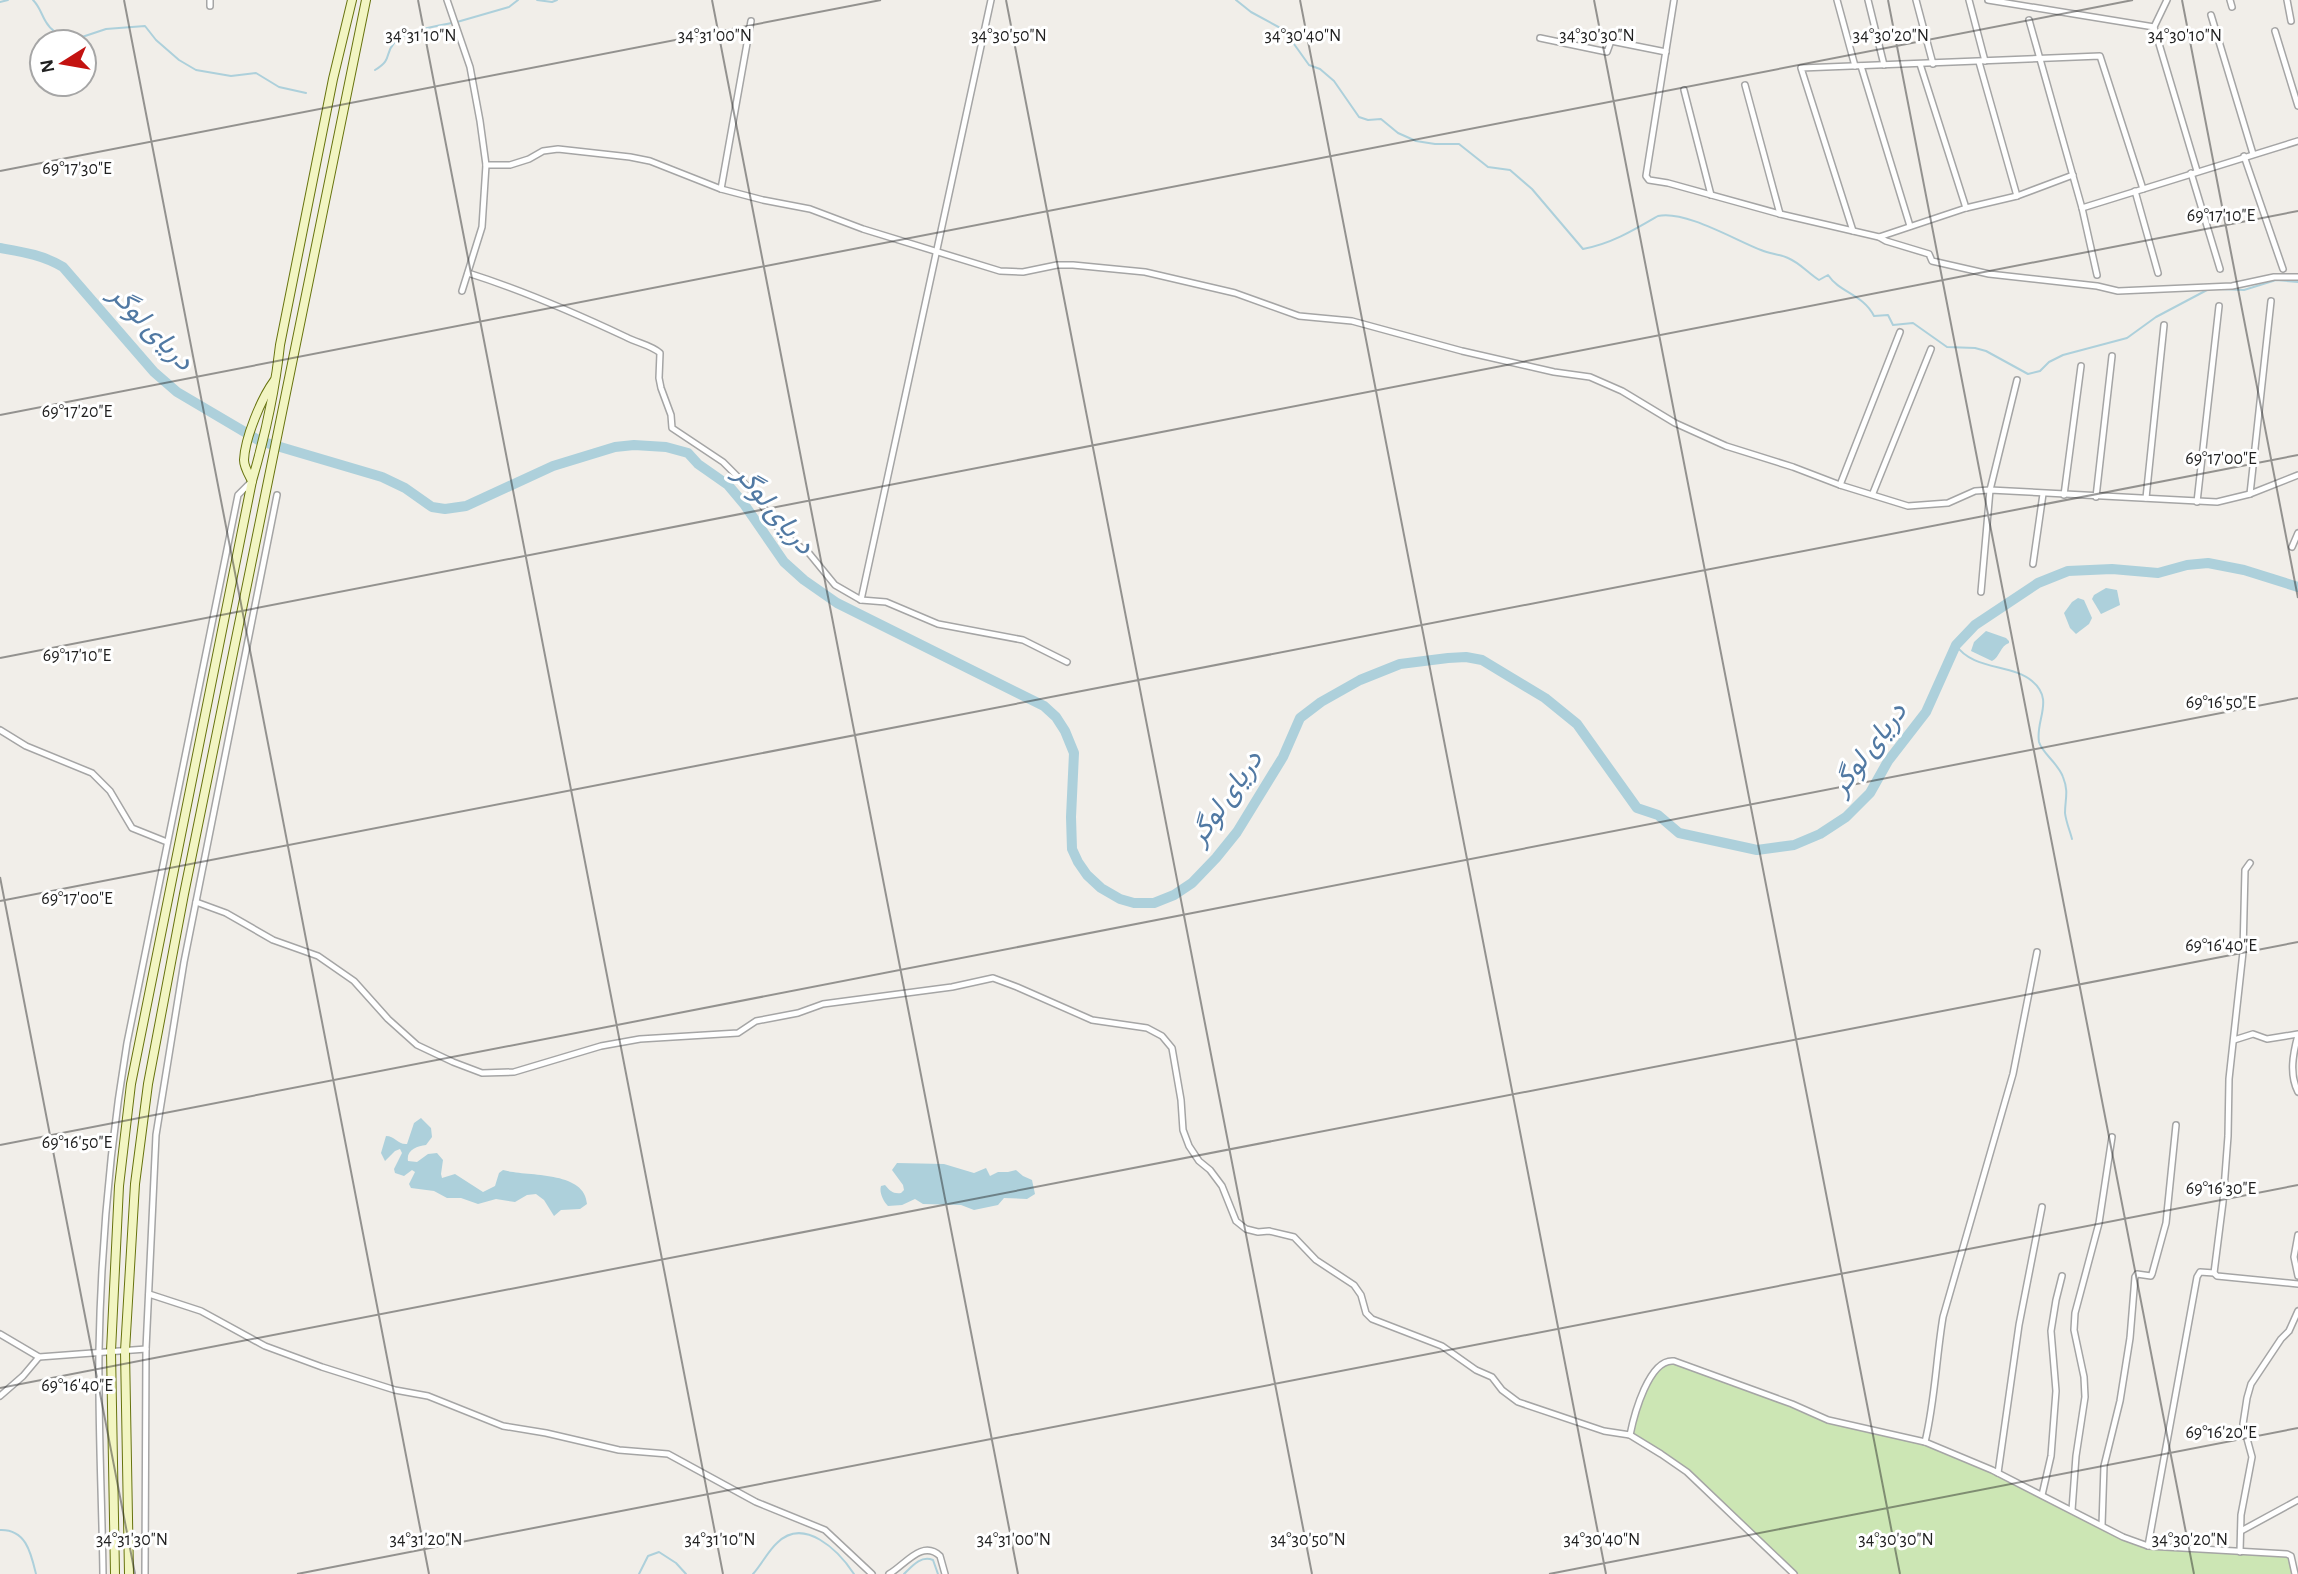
<svg xmlns="http://www.w3.org/2000/svg" width="2298" height="1574" viewBox="0 0 2298 1574" font-family="'Alegreya Sans',Vazirmatn,sans-serif">
	<style>
		.grass { fill: #cce6b4 }
		.water { fill: #add0db }
		.lines { fill: none; stroke-linecap: round; stroke-linejoin: round }
		.stream { stroke: #add0db; stroke-width: 2 }
		.river { stroke: #add0db; stroke-width: 10 }
		.minor-casing { stroke: #a5a5a5; stroke-width: 8 }
		.secondary-casing { stroke: #67730e; stroke-width: 10 }
		.minor { stroke: #fff; stroke-width: 5 }
		.secondary { stroke: #f2f5c2; stroke-width: 8 }
		.ticks { fill: none; stroke: #212121; stroke-width: 2; stroke-opacity: 0.45 }
		.labels { text-anchor: middle; dominant-baseline: central; stroke-width: 6; stroke-linejoin: round; paint-order: stroke }
		.water-label { font-size: 28px; font-style: italic; fill: #5179a3; stroke: #fff }
		.ticks-label { font-size: 18px; text-anchor: middle; fill: #212121; stroke: #fff; stroke-width: 6; stroke-linejoin: round; paint-order: stroke }
	</style>
	<rect width="100%" height="100%" fill="#f1eee9"/>
	<polygon class="grass" points="1667,1360 1828,1420 1925,1442 2148,1546 2291,1556 2295,1574 1794,1574 1687,1472 1630,1435 1648,1381"/>
	<g class="water">
		<polygon points="2106,588 2117,590 2120,605 2101,614 2092,599 2094,595"/>
		<polygon points="2078,598 2084,600 2092,618 2089,624 2076,634 2070,628 2064,613 2072,602"/>
		<path d="M1986,631L2006,638L2009,641V643C2000,646 2000,657 1992,661L1971,651L1974,642Z"/>
		<path d="M421,1118L431,1128L432,1137L426,1145C417,1146 406,1150 408,1161L417,1162L428,1154L437,1153L443,1160L441,1174L442,1178L455,1174L483,1192L495,1186L499,1173L503,1170C527,1177 585,1170 587,1204L580,1209L561,1210L554,1216L544,1200L536,1194L527,1195L515,1202L496,1199L478,1204L461,1198H447L434,1191L411,1188L409,1184L415,1172L412,1170L404,1176L395,1173L394,1169L402,1153L400,1149L395,1151L385,1161L381,1153L386,1136C395,1136 398,1145 407,1144L414,1123Z"/>
		<path d="M897,1163L944,1164L974,1173L986,1168L990,1176L998,1172H1008L1016,1170L1023,1176L1032,1180L1035,1194L1027,1199L1004,1198L998,1205L974,1210L961,1205L923,1204L915,1199L902,1205L888,1206C883,1201 879,1192 881,1186L885,1185C890,1191 893,1194 901,1193L904,1190L903,1185L892,1170Z"/>
	</g>
	<g class="lines">
		<g class="stream">
			<path d="M33,0C40,7 41,14 46,22C51,31 61,36 70,41L106,29L145,26L156,40L179,60L196,70L231,76L256,73L279,87L306,93"/>
			<polyline points="537,0 552,2 557,0"/>
			<path d="M1236,0L1251,12L1284,30L1309,65L1320,69L1334,81L1359,117L1368,120L1381,119L1398,133L1416,141L1435,144H1459L1488,167L1510,170L1532,189L1583,249C1611,244 1634,230 1658,216C1685,210 1735,240 1761,250C1770,254 1779,254 1788,258C1800,263 1808,273 1819,280L1828,275C1840,293 1863,294 1874,316L1888,315L1893,325L1913,323L1947,347L1975,348L1986,351L2028,374L2040,371L2049,362L2063,355L2127,338L2156,317L2207,290"/>
			<polyline points="0,2 8,0"/>
			<polyline points="457,22 509,7 518,0"/>
			<path d="M375,70C393,59 384,55 394,43C404,31 436,26 452,23"/>
			<polyline points="2219,289 2244,290 2276,280 2298,282"/>
			<path d="M1956,645C1972,670 2012,664 2032,681C2055,700 2035,720 2039,742C2042,753 2058,763 2063,777C2069,792 2065,799 2065,813C2066,822 2070,831 2072,839"/>
			<path d="M0,1530C26,1529 31,1553 36,1574"/>
			<polyline points="639,1574 648,1556 659,1552 676,1563 686,1574"/>
			<path d="M753,1574C761,1565 769,1550 777,1543C804,1516 839,1551 854,1574"/>
			<path d="M904,1574C912,1566 921,1555 933,1560L938,1574"/>
		</g>
		<path class="river" d="M0,248C23,252 43,255 63,267L154,372L177,392L260,441L382,477L405,488L432,507L445,509L466,506L553,466L615,447L634,445L666,447L688,453L698,464L728,485L744,504L784,562L804,580L837,603L1044,706L1056,717L1065,731L1074,753L1071,817L1072,849L1078,862L1087,875L1101,888L1120,899L1134,903H1154L1174,895L1192,883L1216,858L1237,832L1283,757L1300,718L1321,702L1360,680L1400,664L1448,658L1466,657L1482,660L1545,698L1577,724L1637,808L1658,815L1679,833L1757,850L1794,845L1820,834L1846,817L1870,793L1888,761L1926,712L1956,645L1975,625L2038,583L2068,571L2112,569L2158,573L2187,565L2208,563L2244,570L2298,587"/>
		<defs>
			<g id="minor">
				<polyline points="447,0 470,67 480,121 486,165 482,227 462,291"/>
				<polyline points="1674,0 1646,176 1649,180 1668,183 1780,214 1879,237 1886,241 1929,254 1932,261 1989,274 2097,286 2118,291 2232,286 2274,277 2298,277"/>
				<polyline points="1837,0 1855,66"/>
				<polyline points="1868,0 1884,65"/>
				<polyline points="1916,0 1933,64"/>
				<polyline points="1969,0 1985,61"/>
				<polyline points="1988,0 2154,27"/>
				<polyline points="2167,0 2154,27 2197,171"/>
				<polyline points="2230,0 2232,7"/>
				<polyline points="2287,0 2291,21"/>
				<polyline points="210,6 210,0"/>
				<polyline points="2211,15 2253,154"/>
				<polyline points="2029,20 2082,208 2298,141"/>
				<polyline points="2275,31 2298,106"/>
				<polyline points="1540,38 1607,52 1611,41 1666,52"/>
				<polyline points="1979,62 2017,196"/>
				<polyline points="1920,64 1966,208"/>
				<polyline points="1861,66 1910,226"/>
				<polyline points="1745,85 1780,214"/>
				<polyline points="1684,90 1711,195"/>
				<polyline points="2244,156 2283,269"/>
				<polyline points="486,165 510,165 529,159 543,151 558,149 630,157 650,161 721,189 763,200 810,209 863,229 1000,271 1023,272 1057,265 1073,265 1145,272 1235,293 1299,316 1352,321 1462,351 1554,372 1590,377 1622,391 1675,423 1726,446 1793,467 1840,485 1908,506 1948,503 1975,491 1990,490 2217,502 2250,494 2298,475"/>
				<polyline points="2191,173 2220,269"/>
				<polyline points="721,189 751,21"/>
				<polyline points="2135,191 2158,273"/>
				<polyline points="2082,208 2097,275"/>
				<polyline points="1853,231 1801,68 2100,56 2143,189"/>
				<polyline points="1879,237 1966,208 2017,196 2073,175"/>
				<path d="M468,273C522,290 575,313 626,337C637,343 651,345 660,353L659,378L661,388L671,415L672,428L723,462L752,491L778,528L793,542L808,552L835,585L861,600L886,602L938,624L1023,640L1067,662"/>
				<polyline points="1840,485 1900,332"/>
				<polyline points="1873,493 1931,349"/>
				<polyline points="2250,494 2271,301"/>
				<polyline points="2064,495 2081,366"/>
				<polyline points="2096,497 2112,356"/>
				<polyline points="2146,498 2164,325"/>
				<polyline points="2197,502 2219,306"/>
				<polyline points="2292,547 2298,533"/>
				<polyline points="2033,564 2043,494"/>
				<polyline points="1981,592 1990,490 2017,380"/>
				<polyline points="861,600 991,0"/>
				<polyline points="0,730 26,746 92,773 110,791 132,828 167,842"/>
				<polyline points="196,902 226,913 273,940 318,956 354,981 388,1019 417,1045 453,1062 482,1073 514,1072 601,1046 640,1039 738,1033 756,1021 798,1013 823,1004 952,987 993,978 1017,987 1092,1020 1147,1028 1162,1036 1172,1048 1181,1100 1183,1130 1189,1146 1199,1161 1210,1170 1222,1186 1236,1221 1246,1229 1258,1232 1269,1231 1294,1237 1316,1260 1354,1285 1361,1295 1366,1313 1372,1319 1442,1346 1476,1370 1492,1377 1502,1390 1518,1402 1604,1431 1630,1435 1661,1454 1687,1472 1794,1574"/>
				<path d="M2298,1035C2293,1054 2289,1074 2298,1092"/>
				<polyline points="2234,1040 2253,1034 2267,1039 2298,1034"/>
				<polyline points="2298,1235 2294,1257 2298,1276"/>
				<polyline points="2214,1273 2223,1202 2228,1136 2229,1079 2243,952 2245,870 2250,863"/>
				<polyline points="149,1294 201,1311 265,1346 322,1367 395,1390 428,1396 503,1426 546,1433 619,1450 668,1454 756,1502 825,1530 872,1574"/>
				<polyline points="0,1334 39,1357"/>
				<polyline points="0,1396 23,1376 39,1357 146,1349"/>
				<path d="M1630,1435C1634,1415 1649,1358 1674,1361L1792,1404L1828,1420L1925,1442L1992,1470L2123,1537L2148,1546L2287,1554L2291,1556L2295,1574"/>
				<path d="M1925,1442C1935,1401 1936,1359 1943,1317L2013,1074L2037,952"/>
				<polyline points="1998,1473 2019,1325 2042,1207"/>
				<polyline points="2042,1495 2051,1456 2056,1391 2051,1331 2056,1300 2062,1276"/>
				<polyline points="2072,1510 2076,1456 2085,1397 2084,1377 2074,1330 2075,1313 2099,1223 2112,1137"/>
				<polyline points="2102,1525 2104,1466 2120,1401 2130,1338 2135,1277 2137,1274 2151,1276 2152,1274 2166,1223 2176,1125"/>
				<polyline points="2241,1531 2298,1500"/>
				<polyline points="2148,1546 2197,1277 2200,1272 2214,1273 2217,1276 2298,1284"/>
				<polyline points="2240,1552 2241,1515 2252,1457 2243,1424 2247,1398 2251,1384 2281,1339 2289,1331 2298,1311"/>
				<path d="M103,1574C102,1499 98,1425 99,1350C101,1247 110,1145 127,1043L238,495L251,482"/>
				<polyline points="145,1574 146,1349 156,1135 184,962 277,495"/>
				<path d="M889,1574C905,1565 922,1539 940,1556L945,1574"/>
			</g>
			<g id="secondary">
				<path d="M252,481C249,475 244,467 244,460C245,438 261,399 274,381"/>
				<path d="M115,1574L111,1351L119,1186L131,1084L252,481C265,436 275,392 280,345L333,79L352,0"/>
				<polyline points="129,1574 125,1351 135,1184 148,1084 184,894 366,0"/>
			</g>
		</defs>
		<use href="#minor" class="minor-casing"/>
		<use href="#secondary" class="secondary-casing"/>
		<use href="#minor" class="minor"/>
		<use href="#secondary" class="secondary"/>
	</g>
	<path class="ticks" d="M124,0L429,1574M418,0L723,1574M712,0L1018,1574M1006,0L1312,1574M1300,0L1606,1574M1594,0L1900,1574M1888,0L2194,1574M2182,0L2298,598M0,171L881,0M0,415L2133,0M0,658L2298,211M0,877L135,1574M0,901L2298,455M0,1145L2298,698M0,1388L2298,942M297,1574L2298,1185M1549,1574L2298,1428"/>
	<g class="labels">
		<g class="water-label">
			<text transform="translate(151 328) rotate(46)">دریای لوگر</text>
			<text transform="translate(774 510) rotate(50)">دریای لوگر</text>
			<text transform="translate(1869 749) rotate(-53)">دریای لوگر</text>
			<text transform="translate(1226 798) rotate(-55)">دریای لوگر</text>
		</g>
	</g>
	<g class="ticks-label">
		<text x="1009" y="41">34°30'50"N</text>
		<text x="1303" y="41">34°30'40"N</text>
		<text x="1597" y="41">34°30'30"N</text>
		<text x="1891" y="41">34°30'20"N</text>
		<text x="421" y="41">34°31'10"N</text>
		<text x="715" y="41">34°31'00"N</text>
		<text x="2185" y="41">34°30'10"N</text>
		<text x="77" y="174">69°17'30"E</text>
		<text x="2221" y="221">69°17'10"E</text>
		<text x="77" y="417">69°17'20"E</text>
		<text x="2221" y="464">69°17'00"E</text>
		<text x="77" y="661">69°17'10"E</text>
		<text x="2221" y="708">69°16'50"E</text>
		<text x="77" y="904">69°17'00"E</text>
		<text x="2221" y="951">69°16'40"E</text>
		<text x="77" y="1148">69°16'50"E</text>
		<text x="2221" y="1194">69°16'30"E</text>
		<text x="77" y="1391">69°16'40"E</text>
		<text x="2221" y="1438">69°16'20"E</text>
		<text x="132" y="1545">34°31'30"N</text>
		<text x="426" y="1545">34°31'20"N</text>
		<text x="720" y="1545">34°31'10"N</text>
		<text x="1014" y="1545">34°31'00"N</text>
		<text x="1308" y="1545">34°30'50"N</text>
		<text x="1602" y="1545">34°30'40"N</text>
		<text x="1896" y="1545">34°30'30"N</text>
		<text x="2190" y="1545">34°30'20"N</text>
	</g>
	<g transform="translate(63 63) rotate(259)"><circle r="33" fill="#ffffff" stroke="#a6a6a6" stroke-width="2"/>
	<path d="M0-5L12 26L0 18L-12 26Z" fill="#c31210"/>
	<text y="-10" font-size="19" font-weight="bold" text-anchor="middle" fill="#212121">N</text>
	</g>
</svg>
